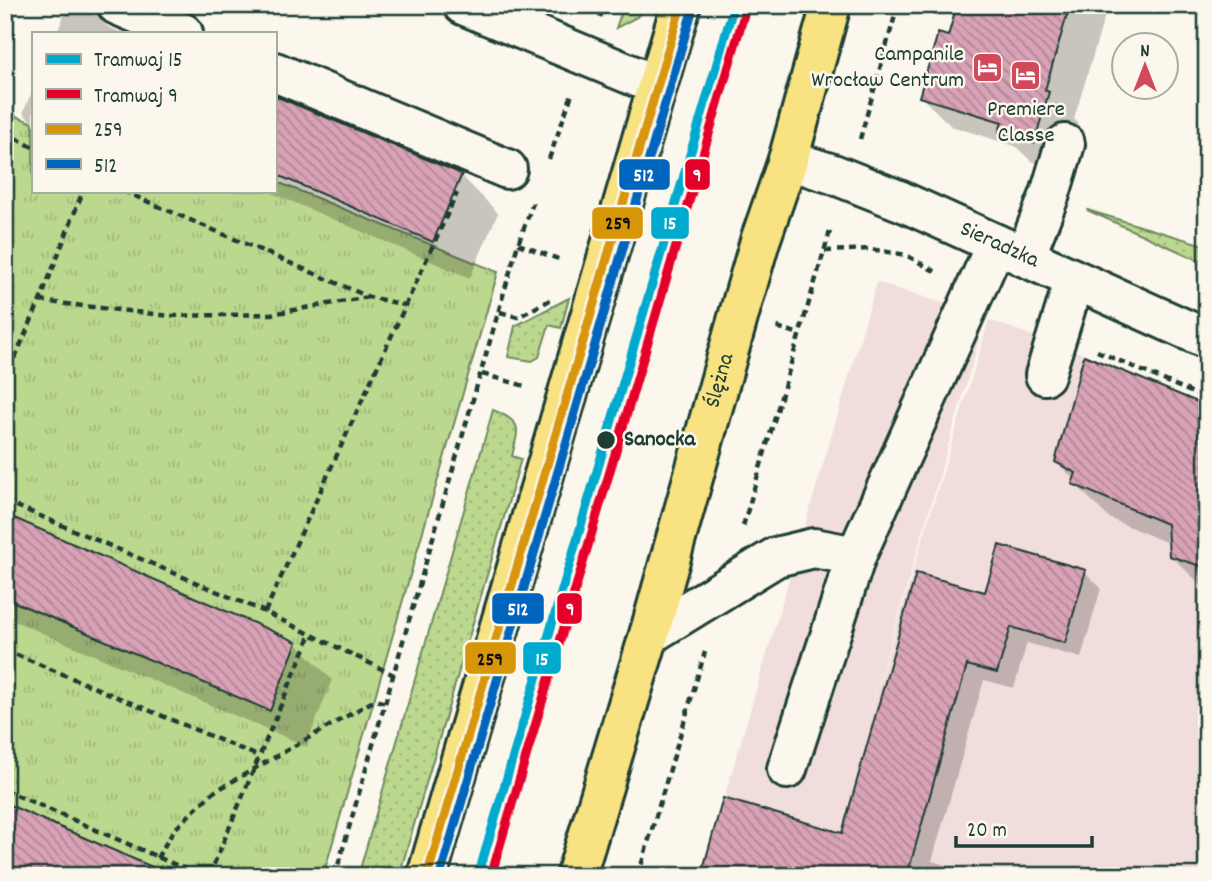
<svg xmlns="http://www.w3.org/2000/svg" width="1212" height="881" viewBox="0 0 1212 881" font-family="Dekko,sans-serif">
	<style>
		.built { fill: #f1dedc }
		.grass { fill: url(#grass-dots); stroke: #6e8a61; stroke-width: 2 }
		.park { fill: url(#park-tufts); stroke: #6e8a61; stroke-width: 2 }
		.shadow { fill: #0003 }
		.building { fill: url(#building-back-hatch); stroke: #1f3d34; stroke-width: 2 }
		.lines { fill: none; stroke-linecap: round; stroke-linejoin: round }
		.minor-casing { stroke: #1f3d34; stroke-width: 44 }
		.major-casing { stroke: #1f3d34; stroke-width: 44 }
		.path { stroke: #1f3d34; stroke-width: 4.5; stroke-dasharray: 7 5; stroke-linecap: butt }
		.minor { stroke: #fbf7ec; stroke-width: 38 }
		.major { stroke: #f8e281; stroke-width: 38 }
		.bus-1-casing { stroke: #fbf7ec; stroke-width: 14 }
		.bus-2-casing { stroke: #fbf7ec; stroke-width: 14 }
		.bus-1 { stroke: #d79608; stroke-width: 9 }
		.bus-2 { stroke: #0065bd; stroke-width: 9 }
		.tram-1-casing { stroke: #fbf7ec; stroke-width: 14 }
		.tram-2-casing { stroke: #fbf7ec; stroke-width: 14 }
		.tram-1 { stroke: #00a9ce; stroke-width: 9 }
		.tram-2 { stroke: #e4002b; stroke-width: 9 }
		.stop-dot { fill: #1f3d34; stroke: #fbf7ec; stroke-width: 2.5 }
		.labels { text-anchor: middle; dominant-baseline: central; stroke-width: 5; stroke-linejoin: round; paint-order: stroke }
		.poi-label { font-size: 23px; fill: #1f3d34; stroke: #fbf7ec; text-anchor: end }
		.street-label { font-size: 23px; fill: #1f3d34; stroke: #fbf7ec }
		.stop-label { font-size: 23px; font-weight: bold; fill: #1f3d34; stroke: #fbf7ec; text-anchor: start }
		.line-badge { stroke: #fbf7ec; stroke-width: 2.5 }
		.badge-label { font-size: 19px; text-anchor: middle; font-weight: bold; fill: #fff }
		.pale-badge-label { font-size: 19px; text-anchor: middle; font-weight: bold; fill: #111 }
	</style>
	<defs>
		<pattern id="grass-dots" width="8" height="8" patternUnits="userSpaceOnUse" patternTransform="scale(1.75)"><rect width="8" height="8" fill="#bcd78e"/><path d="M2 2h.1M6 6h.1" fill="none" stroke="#a1b97b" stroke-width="1.8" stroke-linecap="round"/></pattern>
		<pattern id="park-tufts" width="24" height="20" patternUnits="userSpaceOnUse" patternTransform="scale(1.75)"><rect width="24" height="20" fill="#bcd78e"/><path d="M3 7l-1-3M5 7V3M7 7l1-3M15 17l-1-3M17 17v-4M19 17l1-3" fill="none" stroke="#a1b97b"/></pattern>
		<pattern id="building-back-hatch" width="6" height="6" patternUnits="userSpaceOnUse" patternTransform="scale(1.75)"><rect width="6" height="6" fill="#d9a2b6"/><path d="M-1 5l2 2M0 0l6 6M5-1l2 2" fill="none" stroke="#af8595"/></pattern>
	</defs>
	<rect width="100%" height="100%" fill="#fbf7ec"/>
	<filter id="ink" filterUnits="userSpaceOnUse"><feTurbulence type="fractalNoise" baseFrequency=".0143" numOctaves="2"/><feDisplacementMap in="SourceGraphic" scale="14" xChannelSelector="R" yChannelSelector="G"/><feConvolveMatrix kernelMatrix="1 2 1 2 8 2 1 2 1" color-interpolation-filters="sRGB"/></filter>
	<g filter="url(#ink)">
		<polygon class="built" points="877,282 986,317 863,736 989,320 1086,355 1207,409 1207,876 701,876"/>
		<g class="grass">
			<polygon points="624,5 647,5 637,17 616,28"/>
			<polygon points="1087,210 1207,246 1207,264"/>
			<polygon points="569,298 561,328 549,325 539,357 532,361 508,357 515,326"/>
			<path d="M493,410C523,422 519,427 512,456L521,459L399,876H358Z"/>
		</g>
		<polygon class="park" points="5,112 33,123 33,191 275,191 275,181 498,272 323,876 5,876"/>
		<g class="shadow">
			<polygon points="68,5 97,16 108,27 123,33 57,33"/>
			<polygon points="959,5 1108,5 1074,119 1078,123 1063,171 1031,161 1015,146 951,126 921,97 949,38"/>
			<polygon points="33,89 33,123 23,113"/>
			<polygon points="275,98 461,175 498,213 470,278 267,191 275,191"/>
			<polygon points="1207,408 1207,591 1170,555 1170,544 1109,518 1074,483 1075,480 1057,462"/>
			<polygon points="5,516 296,643 332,680 306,746 5,617"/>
			<polygon points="1085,572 1101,588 1081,658 1027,643 1014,688 984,680 932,861 982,876 703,876 843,835 986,595"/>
		</g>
		<g class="building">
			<polygon points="957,5 1070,5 1045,90 1049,92 1034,143 999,132 1002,122 919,97 938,33 948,36"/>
			<polygon points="275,96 462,174 433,242 275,174"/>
			<polygon points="1084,355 1207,406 1207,568 1169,556 1167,524 1072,484 1076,473 1055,462"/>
			<polygon points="5,514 297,642 270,711 5,598"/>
			<polygon points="999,545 1086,570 1065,643 1011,627 997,673 967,665 907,876 701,876 723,798 842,833 916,573 985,592"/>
			<polygon points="5,803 41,819 173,876 5,876"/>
		</g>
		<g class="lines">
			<defs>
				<g id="minor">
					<polyline points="117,5 183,33"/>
					<polyline points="463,5 656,85"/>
					<polyline points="275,72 507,169"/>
					<path id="s1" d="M788,160L833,174L901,201L1207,339"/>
					<polyline points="1025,257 1050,194 1065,144"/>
					<polyline points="1045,375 1074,281"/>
					<polyline points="649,635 776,557 814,548 856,556"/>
					<polyline points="787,769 856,556 996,244"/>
				</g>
				<g id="major">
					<polyline points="427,876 681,5"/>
					<path id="s2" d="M576,876L649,635L739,314L760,241L788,160L831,5"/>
				</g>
			</defs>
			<use href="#minor" class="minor-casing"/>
			<use href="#major" class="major-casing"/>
			<g class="path">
				<polyline points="600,17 605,5"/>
				<polyline points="5,133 33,147"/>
				<polyline points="860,139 898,5"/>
				<polyline points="549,159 572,94"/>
				<polyline points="123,191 369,297 405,305"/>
				<polyline points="518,244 561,260"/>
				<polyline points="825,251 870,249 906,255 938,273"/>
				<polyline points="40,301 171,316 271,314 369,297"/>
				<polyline points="500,312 518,317 550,300"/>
				<polyline points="777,327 800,334"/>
				<polyline points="1097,351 1207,399"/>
				<polyline points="482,374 525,386"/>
				<polyline points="5,380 40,301 83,191"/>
				<polyline points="5,501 265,612 394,675"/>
				<polyline points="743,526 830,231"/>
				<polyline points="265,612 457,193"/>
				<polyline points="5,650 258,756"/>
				<polyline points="5,790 201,876"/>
				<polyline points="157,858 174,830 212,793 375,700 386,703"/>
				<polyline points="209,876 310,636"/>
				<polyline points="335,876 518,244 533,203"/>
				<polyline points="638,876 705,652"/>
			</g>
			<use href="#minor" class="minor"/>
			<use href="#major" class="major"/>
			<defs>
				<polyline id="bus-1" points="427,876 681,5"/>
				<polyline id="bus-2" points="440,876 693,8"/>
			</defs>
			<use href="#bus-1" class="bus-1-casing"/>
			<use href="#bus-2" class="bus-2-casing"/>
			<use href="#bus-1" class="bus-1"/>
			<use href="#bus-2" class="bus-2"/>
			<defs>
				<polyline id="tram-1" points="478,876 734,5"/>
				<polyline id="tram-2" points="491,876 746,8"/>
			</defs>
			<use href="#tram-1" class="tram-1-casing"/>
			<use href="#tram-2" class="tram-2-casing"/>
			<use href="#tram-1" class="tram-1"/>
			<use href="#tram-2" class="tram-2"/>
		</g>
	</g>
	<defs>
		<symbol id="hotel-square" viewBox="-11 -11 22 22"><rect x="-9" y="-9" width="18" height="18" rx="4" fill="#d1495b" stroke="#fbf7ec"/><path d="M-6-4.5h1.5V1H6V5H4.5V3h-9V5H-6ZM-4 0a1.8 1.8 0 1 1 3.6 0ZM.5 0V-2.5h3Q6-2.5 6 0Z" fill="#fff"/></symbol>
	</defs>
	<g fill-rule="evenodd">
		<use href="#hotel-square" x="970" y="50" width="35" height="35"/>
		<use href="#hotel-square" x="1008" y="58" width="35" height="35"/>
	</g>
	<circle class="stop-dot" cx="606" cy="440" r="10"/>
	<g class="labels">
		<g class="poi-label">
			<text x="964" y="55">Campanile<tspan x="964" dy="26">Wrocław Centrum</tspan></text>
			<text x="1026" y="110" text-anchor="middle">Premiere<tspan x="1026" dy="26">Classe</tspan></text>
		</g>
		<g class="street-label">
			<text stroke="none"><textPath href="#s1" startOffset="228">Sieradzka</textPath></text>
			<text stroke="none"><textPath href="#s2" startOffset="516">Ślężna</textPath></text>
		</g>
		<g class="stop-label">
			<text x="624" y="440">Sanocka</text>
		</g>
	</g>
	<g class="line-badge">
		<rect x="618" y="158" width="53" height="33" rx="7" fill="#0065bd"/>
		<rect x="684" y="158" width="27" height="33" rx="7" fill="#e4002b"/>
		<rect x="591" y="206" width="53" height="34" rx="7" fill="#d79608"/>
		<rect x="650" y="206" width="40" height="34" rx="7" fill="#00a9ce"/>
		<rect x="491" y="592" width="54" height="33" rx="7" fill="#0065bd"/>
		<rect x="556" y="592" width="27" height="33" rx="7" fill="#e4002b"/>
		<rect x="464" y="641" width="53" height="34" rx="7" fill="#d79608"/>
		<rect x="522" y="641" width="40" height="34" rx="7" fill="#00a9ce"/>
	</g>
	<g class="badge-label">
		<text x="644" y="181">512</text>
		<text x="697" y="181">9</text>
		<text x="670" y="229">15</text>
		<text x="518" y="615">512</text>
		<text x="570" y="615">9</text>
		<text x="542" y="665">15</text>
	</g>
	<g class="pale-badge-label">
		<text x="618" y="229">259</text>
		<text x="490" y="665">259</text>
	</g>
	<rect width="1212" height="881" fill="none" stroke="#fbf7ec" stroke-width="28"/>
	<rect x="14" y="14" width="1184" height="853" fill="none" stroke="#1f3d34" stroke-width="2.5" filter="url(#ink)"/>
	<rect x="32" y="32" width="245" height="161" fill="#fbf7ec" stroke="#a3ada2" stroke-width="2"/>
	<rect x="46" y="54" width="35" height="10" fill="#00a9ce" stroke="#a3ada2" stroke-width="2"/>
	<text x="94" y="66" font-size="21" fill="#1f3d34">Tramwaj 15</text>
	<rect x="46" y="89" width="35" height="10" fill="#e4002b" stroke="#a3ada2" stroke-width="2"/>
	<text x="94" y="102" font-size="21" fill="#1f3d34">Tramwaj 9</text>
	<rect x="46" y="124" width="35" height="10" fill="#d79608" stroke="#a3ada2" stroke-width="2"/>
	<text x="94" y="136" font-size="21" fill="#1f3d34">259</text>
	<rect x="46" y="159" width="35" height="10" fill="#0065bd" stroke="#a3ada2" stroke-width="2"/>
	<text x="94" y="172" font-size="21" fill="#1f3d34">512</text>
	<g transform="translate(1145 66)"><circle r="33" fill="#fbf7ec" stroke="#a3ada2" stroke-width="2"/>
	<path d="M0-5L12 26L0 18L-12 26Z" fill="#d1495b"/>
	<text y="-10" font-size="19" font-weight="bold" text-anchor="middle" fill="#1f3d34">N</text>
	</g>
	<path d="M956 836v10h136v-10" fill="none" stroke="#1f3d34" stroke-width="3.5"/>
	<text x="967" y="836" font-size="21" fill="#1f3d34" stroke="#fbf7ec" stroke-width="5" paint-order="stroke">20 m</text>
</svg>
